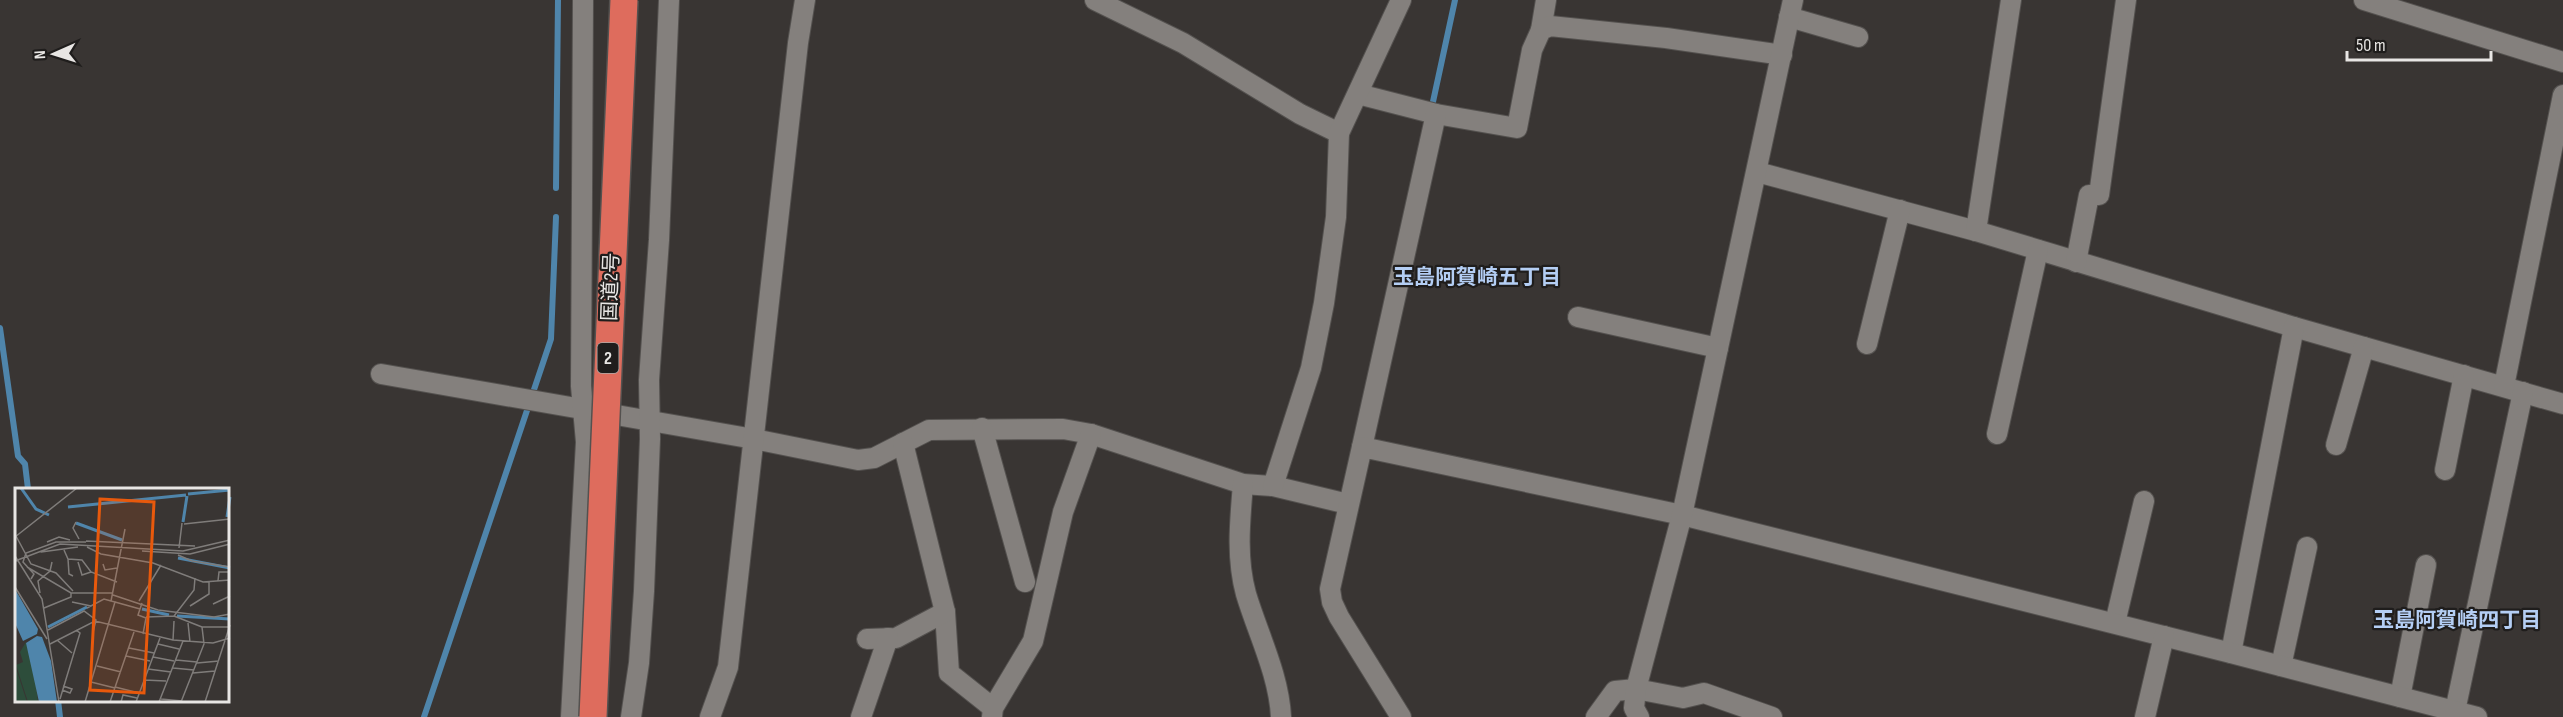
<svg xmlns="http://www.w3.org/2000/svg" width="2563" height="717" viewBox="0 0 2563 717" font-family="'Sofia Sans Condensed','Noto Sans JP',sans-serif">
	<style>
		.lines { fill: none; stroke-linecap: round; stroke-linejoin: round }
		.stream { stroke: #4f85ab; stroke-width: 6 }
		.minor-casing { stroke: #54514f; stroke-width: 22 }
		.minor { stroke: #84807d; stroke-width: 20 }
		.highway-bridge-casing { stroke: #54514f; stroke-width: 30; stroke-linecap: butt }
		.highway-bridge { stroke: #de6c5d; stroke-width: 27 }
		.labels { text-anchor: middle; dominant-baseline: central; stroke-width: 4.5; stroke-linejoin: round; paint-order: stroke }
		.shield { fill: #1f1d1c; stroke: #acaaa8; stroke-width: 1.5 }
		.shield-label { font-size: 18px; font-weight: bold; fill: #e8e6e4 }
		.street-label { font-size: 20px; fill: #e8e6e4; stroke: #1f1d1c }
		.neighbourhood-label { font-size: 21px; font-weight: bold; fill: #b4cef4; stroke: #1f1d1c }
		.inset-river { fill: none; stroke: #4f85ab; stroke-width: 3 }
		.inset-road { fill: none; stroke: #7f7c7a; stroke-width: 1.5 }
		.view { fill: #e8590c; fill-opacity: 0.15; stroke: #e8590c; stroke-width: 3 }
		.inset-edge { fill: none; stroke: #e8e6e4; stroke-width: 3 }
	</style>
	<rect width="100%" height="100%" fill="#393533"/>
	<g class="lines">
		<g class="stream">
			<polyline points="1431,111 1455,0"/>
			<polyline points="556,188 558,0"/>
			<polyline points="0,328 18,456 25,464 28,489"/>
			<polyline points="58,700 60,717"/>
			<polyline points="424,717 551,339 556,217"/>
		</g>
		<defs>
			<g id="minor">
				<polyline points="1095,0 1183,43 1300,114 1339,133"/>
				<polyline points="2364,0 2563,62"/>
				<polyline points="1789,17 1858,37"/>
				<polyline points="1541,30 1546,0"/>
				<polyline points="1358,94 1436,114 1517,128 1532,50 1541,30 1550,26 1666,38 1782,55"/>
				<polyline points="1757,172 1976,231 2294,327 2563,404"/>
				<polyline points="1976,231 2011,0"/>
				<polyline points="2076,262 2089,195 2099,195 2126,0"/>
				<polyline points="1578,317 1718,348"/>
				<polyline points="1867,344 1900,210"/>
				<polyline points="381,374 754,439 858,460 874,458 929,430 1063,429 1091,434 1243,484 1273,486 1348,504"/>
				<polyline points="2504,386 2563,95"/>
				<polyline points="982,428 1025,582"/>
				<polyline points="1997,434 2038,250"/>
				<polyline points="2336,445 2364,347"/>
				<polyline points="1362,447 1436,114"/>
				<polyline points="2445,470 2464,375"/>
				<path d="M1243,484C1240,520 1236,558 1246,594C1258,634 1279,675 1281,717"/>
				<polyline points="1273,486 1311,368 1324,303 1336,217 1339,133 1401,0"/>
				<polyline points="945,612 949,673 993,708"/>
				<polyline points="2115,623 2144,501"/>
				<polyline points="867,639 896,638 945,612 903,443"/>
				<polyline points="2231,653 2294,327"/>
				<polyline points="2281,666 2307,547"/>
				<polyline points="2400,697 2426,565"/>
				<polyline points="2455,711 2523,392"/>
				<polyline points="571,717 586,442 581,386 583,0"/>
				<polyline points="631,717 639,663 644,591 650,439 649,380 659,240 669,0"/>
				<polyline points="710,717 728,667 798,43 805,0"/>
				<polyline points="861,717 888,638"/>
				<polyline points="992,717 993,708 1033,641 1063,512 1091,434"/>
				<polyline points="1401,717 1339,617 1332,602 1330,589 1362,447 1682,515 2231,653 2477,717"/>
				<polyline points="1596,717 1615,691 1636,689 1683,698 1704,693 1772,717"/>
				<polyline points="1639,717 1634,708 1636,689 1682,515 1793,0"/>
				<polyline points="2145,717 2164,636"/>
			</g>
		</defs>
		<use href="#minor" class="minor-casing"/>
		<use href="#minor" class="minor"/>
		<defs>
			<polyline id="highway-bridge" points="593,717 624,0"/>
		</defs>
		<use href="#highway-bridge" class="highway-bridge-casing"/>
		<use href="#highway-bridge" class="highway-bridge"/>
	</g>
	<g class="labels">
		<rect class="shield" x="597.5" y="343" width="21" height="30" rx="4.5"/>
		<g class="shield-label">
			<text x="608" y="358">2</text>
		</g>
		<g class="street-label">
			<text transform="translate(611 287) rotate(-88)">国道2号</text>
		</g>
		<g class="neighbourhood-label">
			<text x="1477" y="277">玉島阿賀崎五丁目</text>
			<text x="2457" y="620">玉島阿賀崎四丁目</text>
		</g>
	</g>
	<g transform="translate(15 488)">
		<rect width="214" height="214" fill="#393533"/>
		<path d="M11,154L20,189L23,214H13L1,177L8,174L5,164ZM0,177L12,214H2L0,210Z" fill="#2d4d3b"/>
		<path d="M0,101L23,141L22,146L8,153L0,135ZM22,148L27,149L36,173L42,214H24L11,155Z" fill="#4f85ab"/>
		<path class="inset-river" d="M6,0L21,21L34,27M173,6L215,2M53,19L171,7M212,29L215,9M168,34L172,8M61,35L107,52M163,70L215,80M127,121L154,127M162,128L215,131M33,139L72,119"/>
		<path class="inset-road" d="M61,34L58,40L64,51M169,36L215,31M1,48L16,76L41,85L58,103M0,49L62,0M71,53L180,58M32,54L44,49L55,52M72,59L86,66L138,75L188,94L215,92M164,60L167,35M49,62L53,71L67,72L76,84L102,94M127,63L175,66L215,56M26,64L63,59M163,67L177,73L215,79M0,68L27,111L44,214M53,71L54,86L58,88M0,73L45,56L168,63L215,52M63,74L67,87L76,84M88,76L90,82L102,80M12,79L56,105H98M16,91L19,86L8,74L11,65L41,54H71M203,93L204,84H215M0,99L32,151M25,105L23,93L35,83L37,74M98,107L143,122L199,129L215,126M124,113L146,77M57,114L76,118M100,114L125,121M127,115L123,127L131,130L128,146M198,116L215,108M175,118L194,106V94M29,120L56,109V105M72,120L89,111L96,113M159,128L187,139M131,129L159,128L179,102L180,90M173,135L175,154M33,142L69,123L81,132L78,144M42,152L57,165M158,152L159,133M35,156L80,133L158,152L198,155L215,150M143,156L164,161M114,160L139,165M111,168L135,173M138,169L159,173M161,172L182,174M182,175L204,173M82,178L106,184M158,180L179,182M133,181L156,184M178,185L200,183M129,192L151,193M76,194L100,200M100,199L124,205M47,202L55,205L57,201L48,198M45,211L65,145L61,142M146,211L167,213M70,214L100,114L96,113L110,41M95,214L119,144M106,214L108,207L122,210M121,214L145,150M144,214L168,153M166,214L189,156L187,139H215M190,214L215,137"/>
		<path class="view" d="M85,11L139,14L129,205L75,202Z"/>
		<rect width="214" height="214" class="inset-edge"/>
	</g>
	<g transform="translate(54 54) rotate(267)" stroke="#1f1d1c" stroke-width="4.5" paint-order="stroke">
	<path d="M0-4.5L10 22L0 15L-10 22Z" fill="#e8e6e4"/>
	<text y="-9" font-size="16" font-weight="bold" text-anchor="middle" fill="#e8e6e4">N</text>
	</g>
	<path d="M2347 51v9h144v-9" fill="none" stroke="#e8e6e4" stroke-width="3"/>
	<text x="2356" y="51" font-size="18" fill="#e8e6e4" stroke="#1f1d1c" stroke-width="4.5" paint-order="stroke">50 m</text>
</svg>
